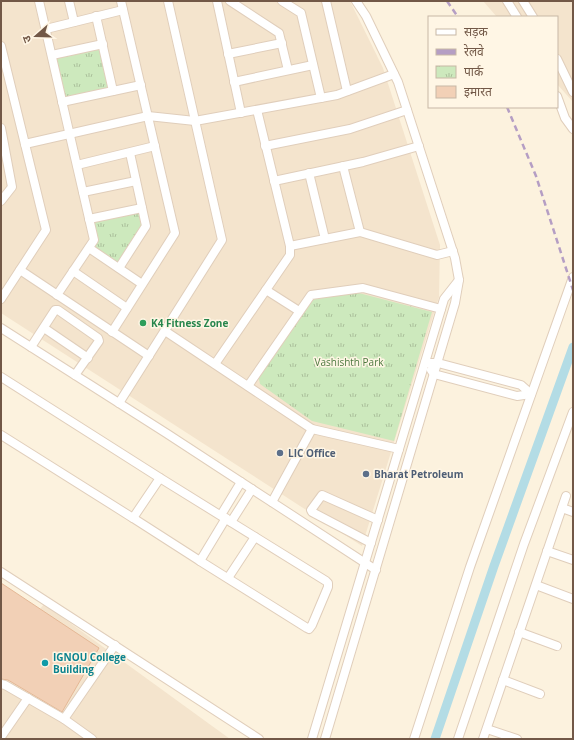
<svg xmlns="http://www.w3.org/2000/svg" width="574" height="740" viewBox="0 0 574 740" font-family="'Open Sans','Noto Sans Devanagari',sans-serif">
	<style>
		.residential { fill: #f4e4cd }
		.park { fill: url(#park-tufts) }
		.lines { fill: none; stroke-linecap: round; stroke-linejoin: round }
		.canal { stroke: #b3dce5; stroke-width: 9 }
		.building { fill: #f2d0b6; stroke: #e5b896 }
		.minor-casing { stroke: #e0cebb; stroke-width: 10 }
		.minor { stroke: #fff; stroke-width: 8 }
		.rail { stroke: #b59ec4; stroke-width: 2.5; stroke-dasharray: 6 4; stroke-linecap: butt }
		.leisure-dot { fill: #2e9e5b; stroke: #fff6e5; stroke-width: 1.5 }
		.service-dot { fill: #5c6f8a; stroke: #fff6e5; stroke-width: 1.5 }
		.culture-dot { fill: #0f9aa8; stroke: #fff6e5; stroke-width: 1.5 }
		.labels { text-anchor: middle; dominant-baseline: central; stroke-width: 3; stroke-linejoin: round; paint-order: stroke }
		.leisure-label { font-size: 10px; font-weight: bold; fill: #27864d; stroke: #fff6e5; text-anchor: start }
		.park-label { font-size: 10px; fill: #4d783f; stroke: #fff6e5 }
		.service-label { font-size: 10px; font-weight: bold; fill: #4e5e75; stroke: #fff6e5; text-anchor: start }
		.culture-label { font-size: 10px; font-weight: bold; fill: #0d838f; stroke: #fff6e5; text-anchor: start }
	</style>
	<defs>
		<pattern id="park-tufts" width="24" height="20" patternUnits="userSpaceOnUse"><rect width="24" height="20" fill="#cde9bd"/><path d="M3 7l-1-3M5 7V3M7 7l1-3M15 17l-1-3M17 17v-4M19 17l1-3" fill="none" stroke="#abc09b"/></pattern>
	</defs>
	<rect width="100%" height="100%" fill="#fcf2de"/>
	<g class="residential">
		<polygon points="1,1 350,1 383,68 440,245 439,297 362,546 1,313"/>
		<polygon points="483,1 573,1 573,102 557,84 557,17 497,17"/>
		<polygon points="44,604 230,739 1,739 1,659"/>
	</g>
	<g class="park">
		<polygon points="100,48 110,88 65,97 55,58"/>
		<polygon points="139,212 141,226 119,263 95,247 98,239 94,221"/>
		<polygon points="355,292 432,312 394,441 312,421 260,384 258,375 310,300"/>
	</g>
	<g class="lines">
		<polyline class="canal" points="435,739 494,566 573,347"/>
	</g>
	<polygon class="building" points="1,583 99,648 62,712 8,680 1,679"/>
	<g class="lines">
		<defs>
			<g id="minor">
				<polyline points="39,1 94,240 57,295"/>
				<polyline points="69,1 74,22"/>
				<polyline points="217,1 241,113"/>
				<polyline points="230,1 279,33 288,70"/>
				<polyline points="282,1 301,13 321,98"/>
				<polyline points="326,1 347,91"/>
				<polyline points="507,1 517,17"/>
				<polyline points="523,1 533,17"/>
				<polyline points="96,16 113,91"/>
				<polyline points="46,29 123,10"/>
				<polyline points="1,46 46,230 1,299"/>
				<polyline points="228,54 282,43"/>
				<polyline points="52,55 103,44"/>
				<polyline points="557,59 573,92"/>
				<polyline points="234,82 313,65"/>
				<polyline points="557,96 565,118 573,129"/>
				<polyline points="62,102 141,85"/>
				<polyline points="1,128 12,187 1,201"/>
				<polyline points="25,144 148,116 195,121 337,95 394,74"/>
				<polyline points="265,146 350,129 407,110"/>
				<polyline points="77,165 155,146"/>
				<polyline points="343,166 360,232"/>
				<polyline points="309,173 325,239"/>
				<polyline points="274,181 363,162 419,146"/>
				<polyline points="83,192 136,181"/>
				<polyline points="89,219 142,208"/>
				<polyline points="290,246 360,232 437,255 453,251"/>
				<polyline points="89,248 142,284"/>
				<polyline points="119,268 146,226 130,153"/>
				<polyline points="20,270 149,356"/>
				<polyline points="73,271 127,308"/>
				<polyline points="266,290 299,311"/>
				<polyline points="1,328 166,433 376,570"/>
				<polyline points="44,328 88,358"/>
				<polyline points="165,331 312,429 399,449"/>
				<polyline points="112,332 175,233 121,1"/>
				<polyline points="31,347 55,310 58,310 98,338 99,341 75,375"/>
				<polyline points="425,363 438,363 521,385 531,394"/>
				<polyline points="215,364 290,255 290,246 257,110"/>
				<polyline points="431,370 434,374 517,396 531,394"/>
				<polyline points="1,377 160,478 326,581 328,583 328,587 312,625 309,629 307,628 200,561"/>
				<polyline points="248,386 311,295 363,288 441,309"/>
				<polyline points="119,403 222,240 168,1"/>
				<polyline points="1,435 133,518 160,478"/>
				<polyline points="272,502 312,429"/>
				<polyline points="562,508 573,512"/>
				<polyline points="221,515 241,482"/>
				<polyline points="133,518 200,561 226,518"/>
				<polyline points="231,522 252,489"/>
				<polyline points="371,543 312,512 311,510 322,495 378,520"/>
				<polyline points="547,551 573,560"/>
				<polyline points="1,572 259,739"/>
				<polyline points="228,578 255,537"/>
				<polyline points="536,585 573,599"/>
				<polyline points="519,632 557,646"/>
				<polyline points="503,680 540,694"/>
				<polyline points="1,684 5,685 64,719 92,739"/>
				<polyline points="64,719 115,645"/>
				<polyline points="487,729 517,739"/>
				<polyline points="1,737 28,698"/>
				<polyline points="312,739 444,299 459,280"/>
				<polyline points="325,739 455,303 459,280 455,258 398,82 366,16 356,1"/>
				<polyline points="414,739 470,567 573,277"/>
				<polyline points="458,739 524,544 573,412"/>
				<polyline points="483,739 566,496"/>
			</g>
		</defs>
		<use href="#minor" class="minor-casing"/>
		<use href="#minor" class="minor"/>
		<g class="rail">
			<polyline points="447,1 458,17"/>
			<polyline points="507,107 536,176 573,290"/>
		</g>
	</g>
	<circle class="leisure-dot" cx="143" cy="323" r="4"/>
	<g class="service-dot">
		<circle cx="280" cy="453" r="4"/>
		<circle cx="366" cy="474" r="4"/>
	</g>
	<circle class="culture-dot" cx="45" cy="663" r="4"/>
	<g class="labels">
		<g class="leisure-label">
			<text x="151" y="323">K4 Fitness Zone</text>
		</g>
		<g class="park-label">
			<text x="349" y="362">Vashishth Park</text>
		</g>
		<g class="service-label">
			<text x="288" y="453">LIC Office</text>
			<text x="374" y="474">Bharat Petroleum</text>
		</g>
		<g class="culture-label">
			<text x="53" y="657">IGNOU College<tspan x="53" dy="12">Building</tspan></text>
		</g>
	</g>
	<rect width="574" height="740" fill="none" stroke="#725847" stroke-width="4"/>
	<rect x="428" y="16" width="130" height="92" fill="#fff6e5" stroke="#c7b7a6"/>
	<rect x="436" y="29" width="20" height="6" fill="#ffffff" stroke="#c7b7a6"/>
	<text x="464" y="36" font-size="12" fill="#725847">सड़क</text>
	<rect x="436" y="49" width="20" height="6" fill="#b59ec4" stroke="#c7b7a6"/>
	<text x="464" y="56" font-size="12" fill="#725847">रेलवे</text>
	<rect x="436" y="66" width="20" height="12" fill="url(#park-tufts)" stroke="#c7b7a6"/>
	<text x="464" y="76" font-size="12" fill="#725847">पार्क</text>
	<rect x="436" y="86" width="20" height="12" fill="#f2d0b6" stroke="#c7b7a6"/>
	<text x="464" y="96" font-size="12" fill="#725847">इमारत</text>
	<g transform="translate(36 36) rotate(250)" stroke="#fff6e5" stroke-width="3" paint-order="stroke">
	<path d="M0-3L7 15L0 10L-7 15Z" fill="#725847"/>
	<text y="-6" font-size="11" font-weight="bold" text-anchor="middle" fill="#725847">उ</text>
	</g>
</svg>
